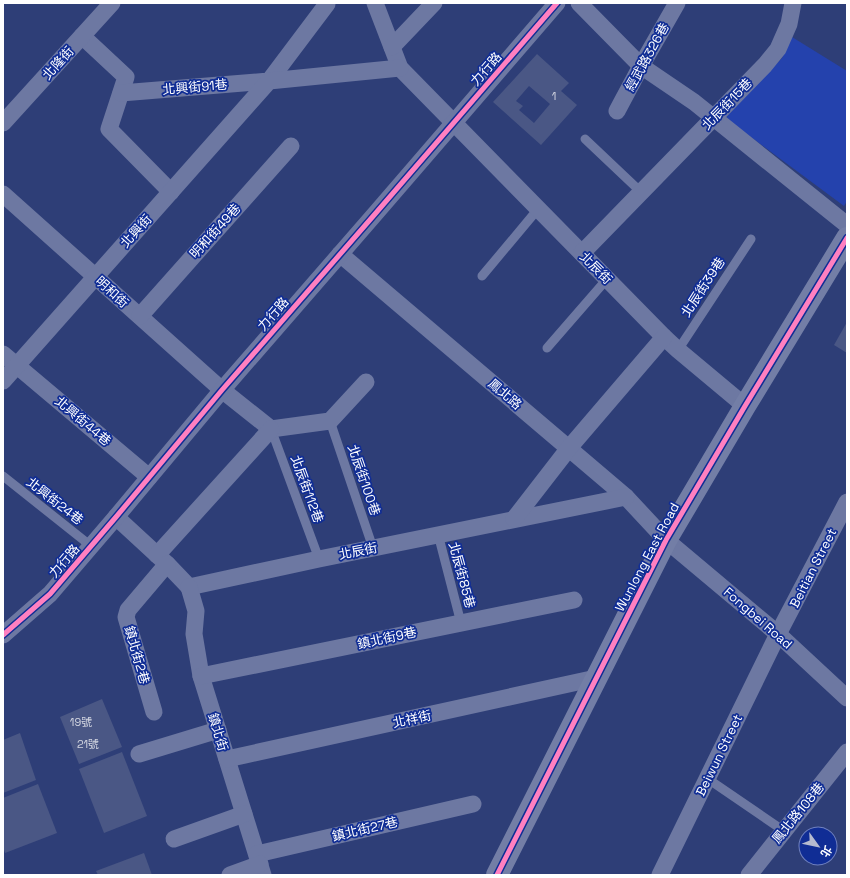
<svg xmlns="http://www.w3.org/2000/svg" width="850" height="878" viewBox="0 0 850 878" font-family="'Space Grotesk','Noto Sans TC',sans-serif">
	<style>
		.green { fill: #2442ad }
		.building { fill: #4a5785; fill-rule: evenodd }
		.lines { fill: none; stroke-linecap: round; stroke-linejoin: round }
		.lane { stroke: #6d78a2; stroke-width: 9 }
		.street { stroke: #6d78a2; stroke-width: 17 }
		.secondary { stroke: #737ea6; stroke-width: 22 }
		.cycleway-casing { stroke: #102d95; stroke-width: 8 }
		.cycleway { stroke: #ff80c0; stroke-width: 5 }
		.labels { text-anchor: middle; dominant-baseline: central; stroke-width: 3.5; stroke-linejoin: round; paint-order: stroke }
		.number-label { font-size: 11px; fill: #d2d5e0 }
		.street-label { font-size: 13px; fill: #fff; stroke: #102d95 }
	</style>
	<rect width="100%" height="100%" fill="#2e3e77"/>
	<polygon class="green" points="792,37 847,71 847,201 844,206 725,118 782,58"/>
	<g class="building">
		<path d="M537,54L569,83L561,91L577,105L541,145L493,102ZM529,86L550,104L534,123L519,110L523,106L516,101Z"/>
		<polygon points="847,322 847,353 834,345"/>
		<polygon points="102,699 122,747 79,764 60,717"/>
		<polygon points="20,733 36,780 3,793 3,740"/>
		<polygon points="122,752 147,816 104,833 79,769"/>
		<polygon points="38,784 57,833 5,853 3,847 3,798"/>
		<polygon points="144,853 152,875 98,875 96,871"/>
	</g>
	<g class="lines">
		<g class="lane">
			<polyline points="585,139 641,192"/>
			<polyline points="482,276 538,209"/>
			<polyline points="547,348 607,279"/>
			<polyline points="678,350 751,239"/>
			<polyline points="330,421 373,548"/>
			<polyline points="271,429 319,559"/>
			<polyline points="3,476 91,546"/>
			<polyline points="438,534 461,623"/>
			<polyline points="708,779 784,831"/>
		</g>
		<g class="street">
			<polyline points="375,3 400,68 664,337 678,350 745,406"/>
			<polyline points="579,3 641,66 694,102 847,225"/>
			<polyline points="82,36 126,77 109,129 171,192"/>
			<polyline points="392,47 434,3"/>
			<polyline points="121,93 269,81 327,4 325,3"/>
			<polyline points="617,111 641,66 677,3"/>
			<polyline points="3,123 112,3"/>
			<polyline points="3,194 222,390 271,429 330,421 366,382"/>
			<polyline points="582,253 765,65 778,49 789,24 793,3"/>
			<polyline points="340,254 626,497 666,540 778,634 847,698"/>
			<polyline points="140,316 291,146"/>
			<polyline points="3,354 149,477"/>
			<polyline points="3,381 269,81 400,68"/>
			<polyline points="116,517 167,564 189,587 319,559 626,497"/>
			<polyline points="514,519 569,448 664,337"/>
			<polyline points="157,555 271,429"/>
			<polyline points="189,587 196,611 194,634 201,676 263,875"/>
			<polyline points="3,635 50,594 116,517 222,390 375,214 557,3"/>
			<polyline points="201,676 574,600"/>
			<polyline points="154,712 126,617 128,610 167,564"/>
			<polyline points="139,754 218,730"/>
			<polyline points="227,759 596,678"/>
			<polyline points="174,839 244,814"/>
			<polyline points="257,854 473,804"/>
			<polyline points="230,875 260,864"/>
			<polyline points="660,875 778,634 847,502"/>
			<polyline points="749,875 847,752"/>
		</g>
		<polyline class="secondary" points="497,875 666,540 745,406 847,238"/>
		<defs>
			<g id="cycleway">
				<polyline points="3,635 50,594 116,517 222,390 375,214 557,3"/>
				<polyline points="497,875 666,540 745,406 847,238"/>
			</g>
		</defs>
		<use href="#cycleway" class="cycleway-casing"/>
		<use href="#cycleway" class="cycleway"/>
	</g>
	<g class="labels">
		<g class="number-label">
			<text x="554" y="96">1</text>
			<text x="81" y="722">19號</text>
			<text x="88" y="744">21號</text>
		</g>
		<g class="street-label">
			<text transform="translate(647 57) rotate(-61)">經武路326巷</text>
			<text transform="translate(58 63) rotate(-48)">北隆街</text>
			<text transform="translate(486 69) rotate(-49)">力行路</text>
			<text transform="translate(195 87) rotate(-5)">北興街91巷</text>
			<text transform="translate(727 104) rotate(-46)">北辰街15巷</text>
			<text transform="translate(136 231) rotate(-48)">北興街</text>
			<text transform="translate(215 231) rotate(-48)">明和街49巷</text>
			<text transform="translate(596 268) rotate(45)">北辰街</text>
			<text transform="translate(703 287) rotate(-57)">北辰街39巷</text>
			<text transform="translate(112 292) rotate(42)">明和街</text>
			<text transform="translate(273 314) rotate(-49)">力行路</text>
			<text transform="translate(505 394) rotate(40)">鳳北路</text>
			<text transform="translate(83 421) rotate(40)">北興街44巷</text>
			<text transform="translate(364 480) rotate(71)">北辰街100巷</text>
			<text transform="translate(307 489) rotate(70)">北辰街112巷</text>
			<text transform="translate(55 501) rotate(38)">北興街24巷</text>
			<text transform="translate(358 551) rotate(-11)">北辰街</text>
			<text transform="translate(647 557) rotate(-62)">Wunlong East Road</text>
			<text transform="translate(64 561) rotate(-50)">力行路</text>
			<text transform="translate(813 568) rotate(-63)">Beitian Street</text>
			<text transform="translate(462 575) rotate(75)">北辰街85巷</text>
			<text transform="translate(758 618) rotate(41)">Fongbei Road</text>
			<text transform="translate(387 638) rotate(-12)">鎮北街9巷</text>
			<text transform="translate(137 655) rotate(74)">鎮北街2巷</text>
			<text transform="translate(412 719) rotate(-12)">北祥街</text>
			<text transform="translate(218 732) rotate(73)">鎮北街</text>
			<text transform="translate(719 755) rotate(-64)">Beiwun Street</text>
			<text transform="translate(798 813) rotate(-51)">鳳北路108巷</text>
			<text transform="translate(365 829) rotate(-13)">鎮北街27巷</text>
		</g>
	</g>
	<rect width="850" height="878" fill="none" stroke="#ffffff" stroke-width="8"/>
	<g transform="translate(818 846) rotate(123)"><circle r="19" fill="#102d95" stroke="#7081bf"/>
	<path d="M0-3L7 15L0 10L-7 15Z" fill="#b6bbcf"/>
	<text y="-6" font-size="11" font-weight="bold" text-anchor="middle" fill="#ffffff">北</text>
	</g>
</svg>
